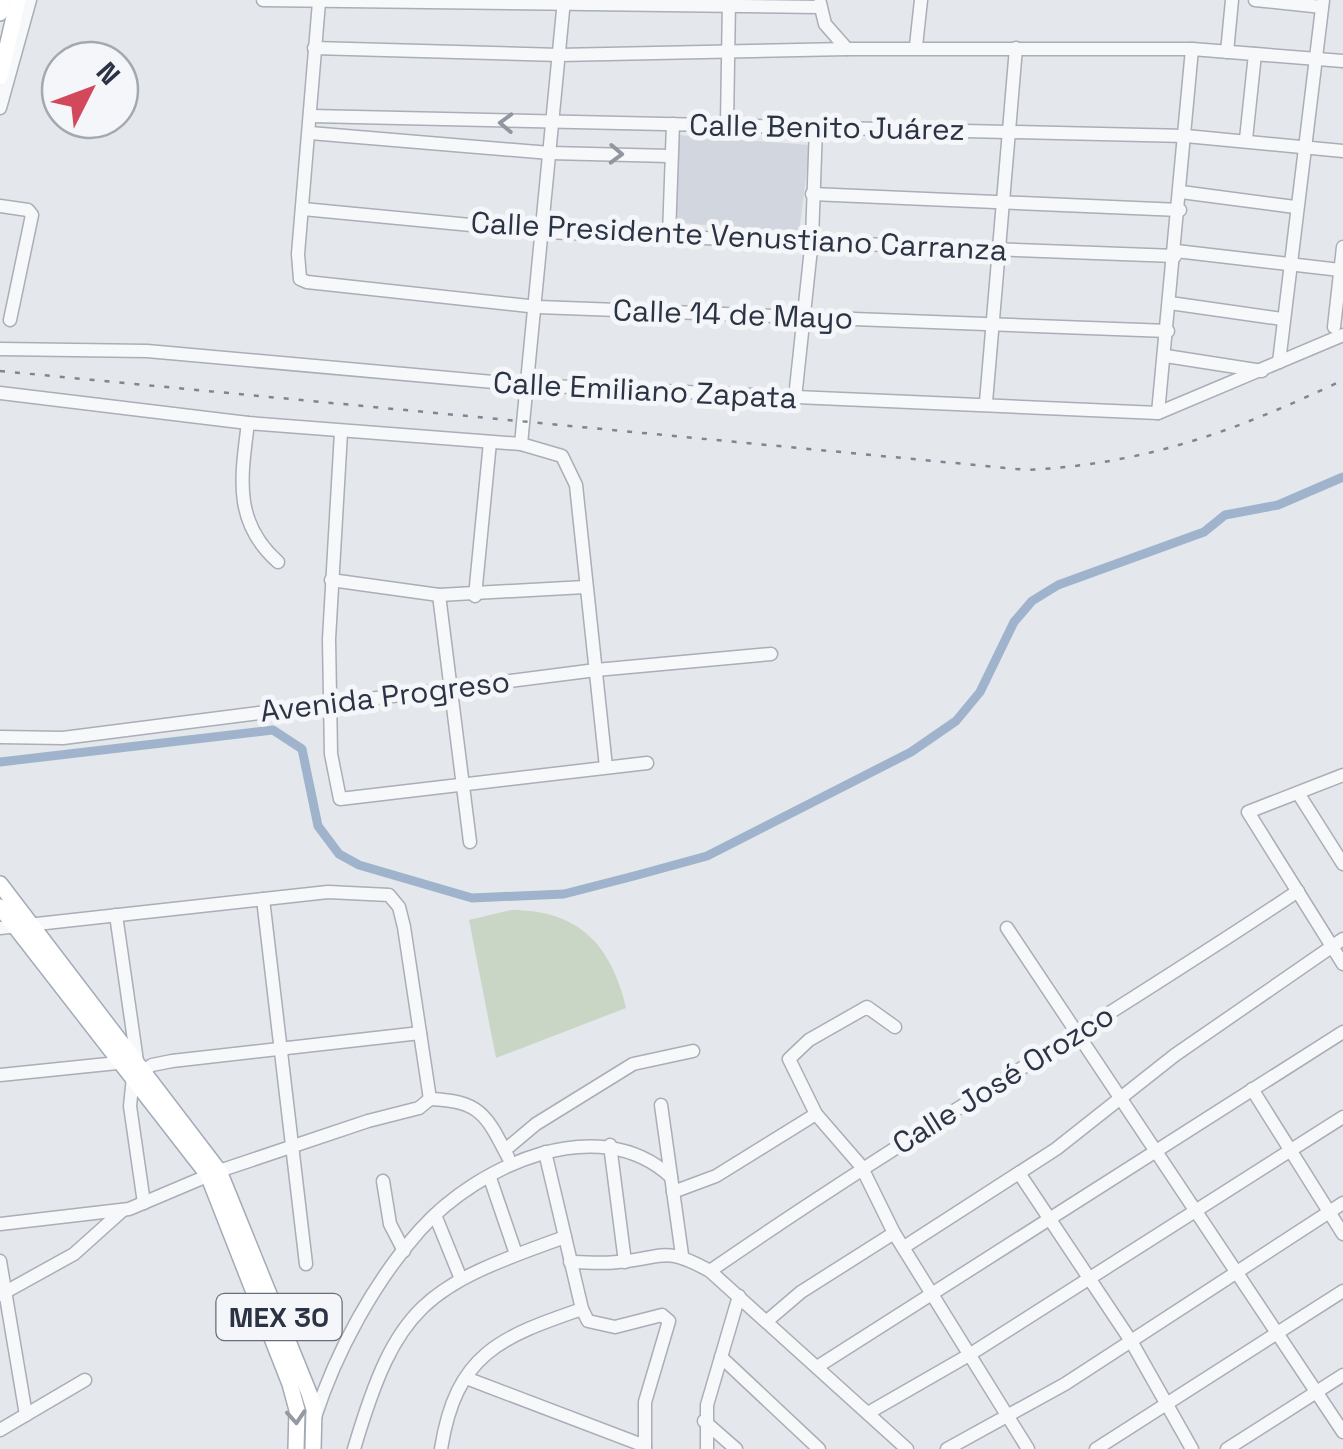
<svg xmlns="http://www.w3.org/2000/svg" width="1343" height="1449" viewBox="0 0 1343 1449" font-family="'Space Grotesk',sans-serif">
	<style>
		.built { fill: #d2d6de }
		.green { fill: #c9d6c5 }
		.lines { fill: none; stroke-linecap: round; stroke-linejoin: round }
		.canal { stroke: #9fb4cc; stroke-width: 9 }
		.minor-casing { stroke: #a9aeb7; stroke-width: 15 }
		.major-casing { stroke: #a3abb8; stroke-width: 18 }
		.minor { stroke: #f7f8fa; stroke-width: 12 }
		.major { stroke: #fff; stroke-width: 15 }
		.rail { stroke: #7d8696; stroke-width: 2.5; stroke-dasharray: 5 10; stroke-linecap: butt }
		.oneway { stroke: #9196a0 }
		.oneway2 { stroke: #959aa2 }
		.labels { text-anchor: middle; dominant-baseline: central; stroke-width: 10; stroke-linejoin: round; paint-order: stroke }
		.shield { fill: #f4f6f9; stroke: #676e7b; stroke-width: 2.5 }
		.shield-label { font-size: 28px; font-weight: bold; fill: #2b3445 }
		.street-label { font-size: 30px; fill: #2b3445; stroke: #f4f6f9 }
	</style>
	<rect width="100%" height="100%" fill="#e4e7ec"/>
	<polygon class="built" points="678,135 810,145 799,233 672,222"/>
	<path class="green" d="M511,910C578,910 611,944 626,1008L496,1058L469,920Z"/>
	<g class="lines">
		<polyline class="canal" points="0,762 273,730 302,749 318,826 339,854 359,865 472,898 564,894 634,876 707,856 911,752 956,721 980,692 1014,622 1032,601 1058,585 1204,532 1225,515 1278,505 1343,477"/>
		<defs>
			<g id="minor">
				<polyline points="263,0 820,7"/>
				<polyline points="1255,0 1322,7"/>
				<polyline points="319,2 298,254 300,279 307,282 538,307 1168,331"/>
				<polyline points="820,3 825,24 847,49 1192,49 1343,61"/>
				<polyline points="916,46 921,0"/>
				<polyline points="314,48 559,55 847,49"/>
				<polyline points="1227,52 1232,0"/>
				<polyline points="0,108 30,0"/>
				<polyline points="311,116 1186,136 1343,151"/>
				<polyline points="727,124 729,0"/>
				<polyline points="310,133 550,153 670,156"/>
				<polyline points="1246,139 1255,54"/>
				<polyline points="1181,192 1295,207"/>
				<polyline points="812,194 1180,210"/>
				<polyline points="0,206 28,210 32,215 10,320"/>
				<polyline points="303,209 544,232 1175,256"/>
				<polyline points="669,235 673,124"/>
				<polyline points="1176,251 1340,270"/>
				<polyline points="1170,303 1282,319"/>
				<polyline points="1334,327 1343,247"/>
				<polyline points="0,349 147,351 526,385 1158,413 1343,335"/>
				<polyline points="1166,356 1262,371"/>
				<polyline points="1279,362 1323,0"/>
				<polyline points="0,393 248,423 521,444 562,456 576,485 606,767"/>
				<polyline points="795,398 812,239 816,127"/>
				<polyline points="986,402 1016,48"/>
				<polyline points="1158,413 1192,49"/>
				<path d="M248,423C241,478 233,522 278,562"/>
				<polyline points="341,432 329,639 331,754 340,799 647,763"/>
				<polyline points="521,444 564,0"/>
				<polyline points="331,580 439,595 585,587"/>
				<polyline points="439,595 470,842"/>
				<polyline points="475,596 490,442"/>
				<polyline points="0,737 63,738 596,670 771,654"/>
				<polyline points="1343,775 1248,812 1343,964"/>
				<polyline points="1298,793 1343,864"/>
				<polyline points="263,899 306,1264"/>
				<polyline points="0,928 328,892 389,895 399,907 404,927 430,1099"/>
				<polyline points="1007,928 1343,1432"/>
				<polyline points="895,1027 867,1007 809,1040 789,1059 816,1114 861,1166 894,1233 1028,1449"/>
				<polyline points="0,1075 137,1061 116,915"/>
				<polyline points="1252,1089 1343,1234"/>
				<path d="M430,1099C480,1101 486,1114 508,1157"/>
				<polyline points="661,1105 682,1255"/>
				<polyline points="610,1145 625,1262"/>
				<polyline points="505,1150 536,1124 633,1064 693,1051"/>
				<polyline points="545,1152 582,1309"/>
				<polyline points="1019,1173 1131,1341 1192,1449"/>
				<polyline points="490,1178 516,1254"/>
				<polyline points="383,1181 390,1224 404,1251"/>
				<polyline points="673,1192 716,1176 816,1114"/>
				<polyline points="144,1203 130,1106 133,1077 152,1065 172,1061 420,1033"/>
				<polyline points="435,1215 461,1279"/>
				<polyline points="0,1224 129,1209 219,1171 368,1121 419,1108 430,1099"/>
				<polyline points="904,1247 1056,1149 1175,1055 1343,939"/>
				<polyline points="0,1261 26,1415"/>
				<path d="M570,1262C586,1262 602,1264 618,1262C665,1258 663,1245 710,1271L907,1449"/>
				<path d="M710,1271C902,1138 1104,1021 1298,891"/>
				<polyline points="0,1295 74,1254 123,1210"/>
				<polyline points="767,1321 801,1292 894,1233"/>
				<polyline points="721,1357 819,1449"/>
				<polyline points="817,1367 1343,1032"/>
				<polyline points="466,1378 645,1446"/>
				<polyline points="868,1413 969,1355 1343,1117"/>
				<path d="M315,1417C336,1352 374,1282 420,1230C478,1165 599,1110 671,1177"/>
				<polyline points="704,1421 736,1449"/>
				<polyline points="0,1430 85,1380"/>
				<path d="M354,1449C397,1304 424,1287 565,1237"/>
				<path d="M441,1449C456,1354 500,1337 582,1309L588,1321L615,1327L662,1315L669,1321L645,1402V1449"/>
				<polyline points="707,1449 707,1405 739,1296"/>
				<polyline points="947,1449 1065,1384 1343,1203"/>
				<polyline points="1096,1449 1343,1291"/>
				<polyline points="1227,1449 1343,1375"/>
			</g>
			<g id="major">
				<polyline points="0,13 3,0"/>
				<polyline points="0,77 18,0"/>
				<polyline points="0,884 219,1171 309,1393 314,1409 313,1449"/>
				<polyline points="0,907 208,1175 290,1384 297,1410 296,1449"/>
			</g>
		</defs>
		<use href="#minor" class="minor-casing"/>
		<use href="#major" class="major-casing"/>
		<use href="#minor" class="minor"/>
		<use href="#major" class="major"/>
		<path class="rail" d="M0,371L1027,470C1146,464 1236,431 1343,380"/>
	</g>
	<defs><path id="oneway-chevron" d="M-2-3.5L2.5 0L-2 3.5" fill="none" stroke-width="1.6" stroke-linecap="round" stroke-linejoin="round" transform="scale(2.5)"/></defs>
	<g class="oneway">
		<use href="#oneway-chevron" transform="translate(506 123) rotate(-178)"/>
		<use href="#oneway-chevron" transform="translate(616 154) rotate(2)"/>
	</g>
	<use class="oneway2" href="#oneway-chevron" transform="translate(296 1417) rotate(86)"/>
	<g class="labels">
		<rect class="shield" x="216.5" y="1294" width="125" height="46" rx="8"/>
		<g class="shield-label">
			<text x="279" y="1317">MEX 30</text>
		</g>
		<g class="street-label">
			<text transform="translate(827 127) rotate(1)">Calle Benito Juárez</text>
			<text transform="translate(739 236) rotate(3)">Calle Presidente Venustiano Carranza</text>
			<text transform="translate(733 314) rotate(2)">Calle 14 de Mayo</text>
			<text transform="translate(645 390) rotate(3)">Calle Emiliano Zapata</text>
			<text transform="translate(385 696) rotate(-7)">Avenida Progreso</text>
			<text transform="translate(1003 1079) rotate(-32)">Calle José Orozco</text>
		</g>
	</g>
	<g transform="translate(90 90) rotate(48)"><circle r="48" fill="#f4f6f9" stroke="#a4a8b1" stroke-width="2.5"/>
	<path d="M0-8L18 38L0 25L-18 38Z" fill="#d1495b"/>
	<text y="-15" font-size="28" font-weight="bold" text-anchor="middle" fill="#2b3445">N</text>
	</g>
</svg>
